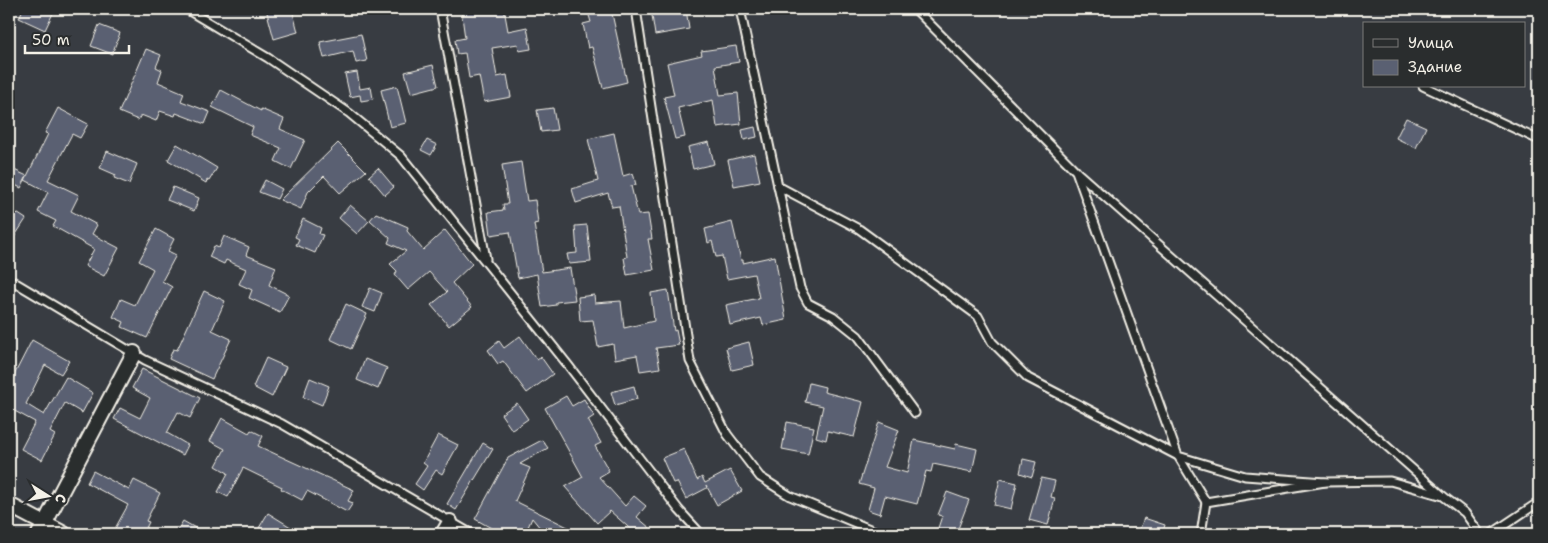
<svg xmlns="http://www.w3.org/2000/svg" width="1548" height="543" viewBox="0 0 1548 543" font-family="'Shantell Sans',sans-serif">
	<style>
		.building { fill: #5a6072; stroke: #f4f1e8 }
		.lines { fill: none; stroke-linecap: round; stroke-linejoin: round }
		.service-casing { stroke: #f4f1e8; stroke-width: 11 }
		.minor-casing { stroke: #f4f1e8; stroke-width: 18 }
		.service { stroke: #2a2d2e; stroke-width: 7 }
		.minor { stroke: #2a2d2e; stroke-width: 14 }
	</style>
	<rect width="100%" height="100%" fill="#383c42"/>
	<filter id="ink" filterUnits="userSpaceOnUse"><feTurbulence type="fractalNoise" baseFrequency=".02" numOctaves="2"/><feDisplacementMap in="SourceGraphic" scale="10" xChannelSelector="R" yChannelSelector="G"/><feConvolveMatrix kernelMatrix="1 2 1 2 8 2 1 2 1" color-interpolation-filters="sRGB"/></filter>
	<g filter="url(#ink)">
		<g class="building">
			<polygon points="23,9 55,9 45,30 19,18"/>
			<polygon points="266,9 292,9 298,32 274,39"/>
			<polygon points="461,9 504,9 508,31 527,27 531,49 519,51 518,44 492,48 497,77 507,75 511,97 484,102 479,76 469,78 465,53 457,54 455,40 465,38"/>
			<polygon points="587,9 611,9 627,82 603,88 592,47 588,48 583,24 591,22"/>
			<polygon points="651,9 686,9 689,29 655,35"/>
			<polygon points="99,25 120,33 112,54 91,46"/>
			<polygon points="361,34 367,61 356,63 353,51 324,58 320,42"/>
			<polygon points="736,46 739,62 715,66 720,95 738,93 741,124 717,127 713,100 678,108 685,137 675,139 664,97 674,95 667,63 702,55 701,51"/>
			<polygon points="146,49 161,55 156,67 162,70 158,82 184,93 181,101 210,112 205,124 176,113 175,116 160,111 156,121 141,115 138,120 119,112"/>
			<polygon points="433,65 438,86 411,93 405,72"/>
			<polygon points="357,72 360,89 371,87 373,99 361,101 360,95 350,97 345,74"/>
			<polygon points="397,86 406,123 390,127 381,90"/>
			<polygon points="221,90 261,111 261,109 284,119 280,129 305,140 291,169 275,161 281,148 250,135 253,127 212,107"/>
			<polygon points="58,108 88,124 80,138 72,134 48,180 79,195 71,211 97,225 92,234 119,248 104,276 85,266 94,249 53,226 56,221 38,212 48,192 25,180 48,134 45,133"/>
			<polygon points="553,108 557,130 541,132 537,110"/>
			<polygon points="1406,118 1426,127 1416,148 1396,138"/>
			<polygon points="755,127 757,137 744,140 742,130"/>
			<polygon points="614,133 623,176 633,173 636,185 631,186 638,215 648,214 652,239 648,239 654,270 627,275 624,258 627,257 619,206 612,207 608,193 576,203 572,189 598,181 588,139"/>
			<polygon points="427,140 437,145 431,155 421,150"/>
			<polygon points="709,142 714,164 693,169 688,147"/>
			<polygon points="338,143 366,171 340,193 324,176 308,192 301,209 280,200"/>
			<polygon points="177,144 217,168 209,181 207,180 206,183 168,160"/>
			<polygon points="107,151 137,164 129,184 114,178 116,175 100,168"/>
			<polygon points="754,154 760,181 734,186 728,160"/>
			<polygon points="521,162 527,201 535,200 538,223 534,224 542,272 570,268 575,300 556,302 556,305 542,307 537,274 518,278 510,232 491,235 488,212 504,210 503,204 508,204 502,165"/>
			<polygon points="378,168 394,187 385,195 369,176"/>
			<polygon points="12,169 27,176 21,188 9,182"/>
			<polygon points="265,180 282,189 277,199 259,192"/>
			<polygon points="173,187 199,198 194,211 167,200"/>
			<polygon points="350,205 369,221 357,234 339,218"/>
			<polygon points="9,208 26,219 9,245"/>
			<polygon points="376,213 408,227 407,231 423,250 445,230 472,264 452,283 472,307 449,326 431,305 447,292 429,272 408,290 395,275 397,271 390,264 406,251 388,243 390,238 370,220"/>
			<polygon points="303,219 321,228 319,234 323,235 315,253 296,245 299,239 295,237"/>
			<polygon points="732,222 741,260 743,260 743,263 775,256 786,320 763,325 761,318 730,325 726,305 759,298 754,274 727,279 722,256 716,257 712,241 708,243 705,229"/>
			<polygon points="587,225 591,262 569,264 567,254 577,253 575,226"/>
			<polygon points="156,229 174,239 168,251 176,255 162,281 172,287 147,338 122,327 124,322 113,317 121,299 135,305 153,269 139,261"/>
			<polygon points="224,236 249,247 246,255 276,267 269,285 289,295 280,312 249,298 252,290 239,284 246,269 226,260 224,264 209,257 214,246 219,248"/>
			<polygon points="370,288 382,293 375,312 362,307"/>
			<polygon points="668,290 674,331 676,330 679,345 656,348 660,368 640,371 637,355 615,359 613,344 598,347 593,320 580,321 578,297 594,295 595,303 621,301 624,328 654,321 651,293"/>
			<polygon points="204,291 225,301 212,330 231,339 212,379 169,359 173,349 177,350"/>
			<polygon points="346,304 367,314 351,349 330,339"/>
			<polygon points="520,336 537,360 541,357 553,374 527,393 503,361 498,364 488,350 499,341 504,348"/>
			<polygon points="32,340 69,361 61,374 45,365 26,404 44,415 66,377 93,393 82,413 65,403 50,432 55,435 42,460 21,449 35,422 9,408 9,385"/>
			<polygon points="749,342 754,365 732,370 726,348"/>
			<polygon points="266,358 286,367 272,397 253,387"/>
			<polygon points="365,359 387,368 378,389 357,380"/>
			<polygon points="142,369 200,398 190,418 178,412 167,433 188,445 183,455 114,419 120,408 140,418 150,398 132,388"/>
			<polygon points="310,378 329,386 322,405 303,397"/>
			<polygon points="809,383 825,387 824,392 863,402 854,437 828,431 826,440 816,437 823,406 805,402"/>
			<polygon points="634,386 637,399 615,405 611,392"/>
			<polygon points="566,396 572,406 584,399 594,416 588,420 601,443 595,446 609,471 599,477 625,506 634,496 646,506 637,517 657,534 636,534 610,511 597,523 565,487 583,477 545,408"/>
			<polygon points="517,403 528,419 512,430 501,414"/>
			<polygon points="222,418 249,433 251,430 263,436 258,446 354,490 348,501 353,503 347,512 307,491 302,500 281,489 282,487 243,468 228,497 218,492 228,473 216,466 225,449 210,441"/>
			<polygon points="787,422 814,427 808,454 782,449"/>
			<polygon points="879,422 899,430 885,467 907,473 914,440 955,449 956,444 977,449 972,472 933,464 931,472 926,471 917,504 885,496 880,514 868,510 874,488 859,484"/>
			<polygon points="438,435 458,445 442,474 436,470 423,490 415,484 427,466 423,463"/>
			<polygon points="542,440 548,448 520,464 530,468 515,501 582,534 545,534 532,518 525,534 502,534 475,519 508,458"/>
			<polygon points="483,443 493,449 456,510 447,504"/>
			<polygon points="684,449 697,480 702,477 705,483 730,470 742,491 717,505 706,485 707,488 686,499 677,482 673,483 662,458"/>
			<polygon points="1023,459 1036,462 1032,477 1020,473"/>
			<polygon points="93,471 129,490 134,480 160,493 146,521 149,522 143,534 112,534 128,505 87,483"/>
			<polygon points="1041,478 1055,481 1051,497 1055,498 1048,525 1029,520"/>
			<polygon points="1000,479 1017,483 1011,509 994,505"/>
			<polygon points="947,492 969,500 956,534 936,534 942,516 938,515"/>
			<polygon points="268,513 302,534 270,534 259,528"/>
			<polygon points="1144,518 1165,525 1162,534 1138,534"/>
			<polygon points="183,521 206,534 175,534"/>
		</g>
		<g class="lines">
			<defs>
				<g id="service">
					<polyline points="186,9 268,58 349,113 401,156 568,365 679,510 701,534"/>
					<polyline points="440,9 486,259"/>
					<polyline points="636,9 690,361 727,434 760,477 790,496 882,534"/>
					<polyline points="740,9 778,186 859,229 978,316 992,342 1028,378 1178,456 1206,502"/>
					<polyline points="915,9 1076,171 1178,456 1245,476 1325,482"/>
					<polyline points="1423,86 1539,140"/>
					<polyline points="1078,173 1443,496"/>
					<polyline points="778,186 800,288 808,303 833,316 858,336 915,413"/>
					<polyline points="9,279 145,360 282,424 472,534"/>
					<polyline points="1201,534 1206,502 1325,482 1390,481 1443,496 1465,513 1480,534"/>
					<polyline points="1491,534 1539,502"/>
				</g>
				<g id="minor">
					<polyline points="9,505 64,534"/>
					<polyline points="39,534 134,353"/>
					<polyline points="443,534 450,522"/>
				</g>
			</defs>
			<use href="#service" class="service-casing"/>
			<use href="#minor" class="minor-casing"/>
			<use href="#service" class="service"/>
			<use href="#minor" class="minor"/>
		</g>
	</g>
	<rect width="1548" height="543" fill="none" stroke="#2a2d2e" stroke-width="30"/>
	<rect x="15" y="15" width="1518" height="513" fill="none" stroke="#f4f1e8" stroke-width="2" filter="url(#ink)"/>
	<rect x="1363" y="22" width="162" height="65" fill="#2a2d2e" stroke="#7b7b78"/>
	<rect x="1373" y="39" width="25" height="8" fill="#2a2d2e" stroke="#7b7b78"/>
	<text x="1408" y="48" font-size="15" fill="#f4f1e8">Улица</text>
	<rect x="1373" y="60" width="25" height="15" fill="#5a6072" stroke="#7b7b78"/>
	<text x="1408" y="72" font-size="15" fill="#f4f1e8">Здание</text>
	<g transform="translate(48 496) rotate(101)" stroke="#2a2d2e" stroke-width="4" paint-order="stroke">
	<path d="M0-4L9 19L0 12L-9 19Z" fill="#f4f1e8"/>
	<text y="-8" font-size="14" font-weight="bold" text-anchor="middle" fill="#f4f1e8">С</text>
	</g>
	<path d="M25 45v8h104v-8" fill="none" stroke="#f4f1e8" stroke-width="2.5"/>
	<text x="32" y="45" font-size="15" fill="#f4f1e8" stroke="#2a2d2e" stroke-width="4" paint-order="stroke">50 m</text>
</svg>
